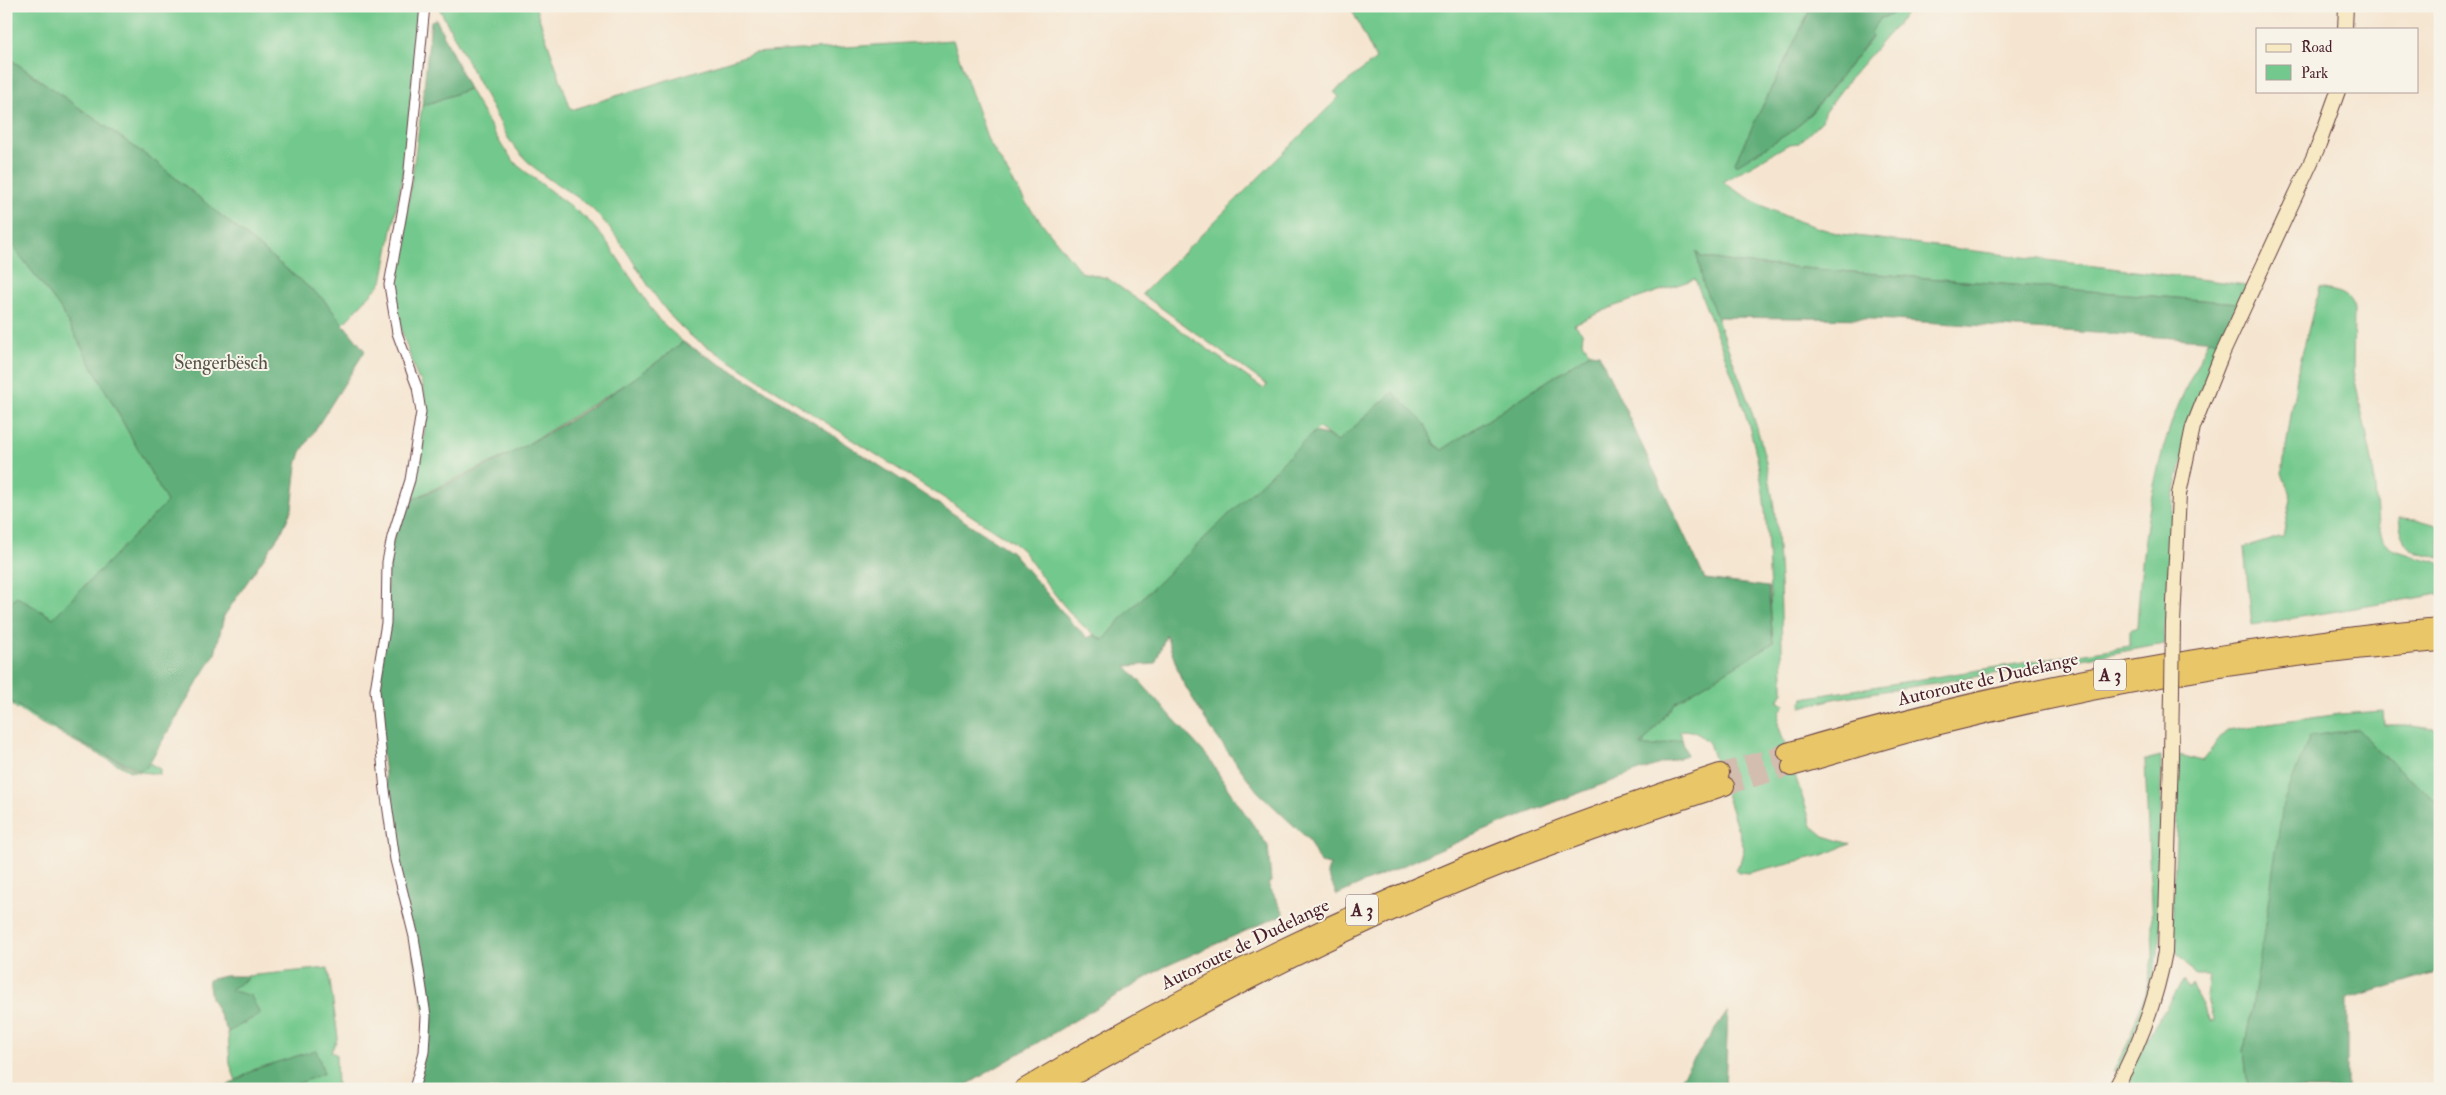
<svg xmlns="http://www.w3.org/2000/svg" width="2446" height="1095" viewBox="0 0 2446 1095" font-family="'IM FELL Double Pica',serif">
	<style>
		.green { fill: #73c98d; stroke: #5e745c }
		.forest { fill: #5ead78; stroke: #546652 }
		.lines { fill: none; stroke-linecap: round; stroke-linejoin: round }
		.motorway-tunnel { stroke: #d3bdaf; stroke-width: 18; stroke-dasharray: 18 9; stroke-linecap: butt }
		.minor-casing { stroke: #643d44; stroke-width: 11 }
		.secondary-casing { stroke: #643d44; stroke-width: 16 }
		.motorway-casing { stroke: #643d44; stroke-width: 20 }
		.minor { stroke: #fff; stroke-width: 9 }
		.secondary { stroke: #f6e9c3; stroke-width: 14 }
		.motorway { stroke: #e9c769; stroke-width: 18 }
		.secondary-bridge-casing { stroke: #643d44; stroke-width: 16; stroke-linecap: butt }
		.secondary-bridge { stroke: #f6e9c3; stroke-width: 14 }
		.labels { text-anchor: middle; dominant-baseline: central; stroke-width: 4; stroke-linejoin: round; paint-order: stroke }
		.shield { fill: #f7f3e8; stroke: #7e5f64; stroke-width: 1 }
		.shield-label { font-size: 18px; font-weight: bold; fill: #4a1f2b }
		.park-label { font-size: 19px; fill: #565248; stroke: #f7f3e8 }
		.street-label { font-size: 19px; fill: #4a1f2b; stroke: #f7f3e8 }
	</style>
	<rect width="100%" height="100%" fill="#f7f3e8"/>
	<filter id="ink" filterUnits="userSpaceOnUse"><feTurbulence type="fractalNoise" baseFrequency=".02" numOctaves="2"/><feDisplacementMap in="SourceGraphic" scale="10" xChannelSelector="R" yChannelSelector="G"/><feConvolveMatrix kernelMatrix="1 2 1 2 8 2 1 2 1" color-interpolation-filters="sRGB"/></filter>
	<filter id="wash" filterUnits="userSpaceOnUse"><feTurbulence type="fractalNoise" baseFrequency=".0096" numOctaves="4" result="noise"/><feDisplacementMap in="SourceGraphic" scale="20" xChannelSelector="R" yChannelSelector="G"/><feGaussianBlur stdDeviation="1.12" result="paint"/><feColorMatrix in="noise" values="0 0 0 0 0 0 0 0 0 0 0 0 0 0 0 0 0 1.4 0 .05"/><feComposite in="paint" operator="in"/></filter>
	<g filter="url(#wash)">
		<rect width="100%" height="100%" fill="#f5e5d0"/>
		<g class="green">
			<polygon points="6,6 421,6 403,173 382,282 343,324 323,299 157,163 6,56"/>
			<path d="M438,6H535L571,110L754,53L953,40L988,140L1026,203L1081,272L1107,278L1264,389L1267,385L1142,294L1339,97L1334,92L1376,59L1350,6H1812L1735,162L1737,164L1792,131L1812,112L1872,38L1871,32L1881,18L1891,15L1899,6H1913L1851,77L1824,113L1822,121L1799,143L1789,144L1723,182C1763,209 1793,221 1840,234L2246,285L2239,303L1740,263L1700,257L1697,252C1712,323 1749,387 1765,458C1782,529 1780,605 1783,677V691L1778,701L1785,704L1780,712L1778,724L1812,826L1824,836L1850,844L1823,855L1748,873L1738,872L1735,869L1740,863L1744,848L1709,743C1701,735 1691,728 1680,731L1682,739L1656,746L1640,747L1676,702L1773,643C1768,586 1770,529 1760,473C1748,406 1719,342 1695,279L1615,306L1574,324L1583,333L1582,341L1590,353L1442,450L1434,444L1424,424L1337,442L1319,428L1124,616L1104,640C1072,625 1044,578 1022,550L1011,541L691,336C649,302 632,246 592,209C578,195 558,187 542,174C529,164 518,152 508,138Z"/>
			<path d="M469,89L502,146L517,165L588,220L607,242L659,320L683,342L644,373L518,450L413,499C415,459 436,419 420,379H418L402,333L394,285L395,268L403,239L422,106Z"/>
			<polygon points="6,237 60,308 167,502 53,618 17,597 6,606"/>
			<path d="M2319,288C2336,292 2349,291 2354,309L2353,371L2373,465L2378,525L2383,539L2393,550L2440,563V594L2252,625L2244,548L2283,536L2291,498L2282,473L2298,370Z"/>
			<path d="M2209,340L2220,341L2199,398L2173,497L2164,644L2032,668L1838,698L1801,707L1803,698L2130,646V631L2137,628C2141,558 2148,491 2171,424C2181,396 2196,368 2209,340Z"/>
			<path d="M2399,518L2416,519L2440,526V558C2408,549 2404,553 2399,518Z"/>
			<polygon points="6,698 32,715 132,769 139,770 146,768 149,763 160,769 160,774 130,771 31,718 6,701"/>
			<polygon points="2383,711 2384,725 2407,725 2440,730 2440,805 2375,748 2358,729 2255,991 2244,1050 2248,1089 2120,1089 2150,1033 2183,981 2185,981 2184,983 2188,989 2191,985 2211,1021 2214,1021 2206,997 2209,975 2196,975 2171,946 2180,755 2202,761 2227,730 2340,714"/>
			<polygon points="2161,756 2161,936 2148,1001 2120,1073 2113,1071 2128,1043 2147,987 2153,953 2145,760"/>
			<polygon points="328,968 338,1037 331,1052 336,1054 337,1089 287,1089 255,1069 236,1081 230,1064 228,1032 260,1014 230,990 247,979 247,976"/>
		</g>
		<g class="forest">
			<polygon points="1812,6 1899,6 1891,15 1881,18 1871,32 1872,37 1812,112 1792,131 1737,165 1735,162"/>
			<polygon points="436,19 469,89 422,106 431,21"/>
			<polygon points="6,56 157,163 323,299 365,351 301,452 297,465 292,509 282,531 224,616 215,654 146,768 139,770 85,745 32,715 6,698 6,606 17,597 53,618 167,502 60,308 6,237"/>
			<polygon points="1696,251 1701,257 1740,263 2239,303 2220,341 1876,319 1717,317 1704,287"/>
			<path d="M683,342L756,385L1012,552L1071,622L1088,638L1093,635L1104,640L1124,616L1314,432L1327,435L1337,442L1393,392L1425,424L1434,444L1442,450L1590,353L1599,354L1705,579L1768,587L1773,643L1676,702L1641,746H1656L1682,739L1687,755C1567,794 1452,843 1337,895L1327,873L1330,865L1320,863L1308,839L1257,791L1211,729L1181,679L1166,635L1155,664L1126,666L1208,757L1228,789L1268,846L1271,882L1268,884L1284,914L1164,967L960,1089H415L426,1016L395,860L375,690L386,623L387,562L403,503C498,466 603,406 683,342Z"/>
			<polygon points="2358,729 2375,748 2440,805 2440,971 2347,999 2347,1089 2248,1089 2244,1050 2255,991 2283,804 2310,736"/>
			<polygon points="225,976 247,976 247,979 230,990 251,996 260,1014 228,1032 211,998 208,980"/>
			<polygon points="1728,1011 1725,1089 1673,1089"/>
			<polygon points="316,1050 324,1073 287,1089 222,1089 255,1069"/>
		</g>
	</g>
	<g filter="url(#ink)">
		<g class="lines">
			<g class="motorway-tunnel">
				<polyline points="1720,773 1787,752"/>
				<polyline points="1725,786 1791,767"/>
			</g>
			<defs>
				<polyline id="minor" points="414,1089 424,1052 426,1016 414,937 395,860 385,790 375,690 386,623 387,562 392,537 410,480 421,412 417,387 397,333 389,285 408,180 425,6"/>
				<g id="secondary">
					<polyline points="2345,29 2346,6"/>
					<polyline points="2173,624 2179,494 2193,427 2220,359 2318,147 2338,91"/>
					<path d="M2115,1089C2140,1045 2156,1001 2165,952L2171,755"/>
				</g>
				<g id="motorway">
					<path d="M1787,752C1936,707 2090,675 2245,651C2309,642 2375,632 2440,627"/>
					<path d="M1791,767C1842,753 1893,736 1944,724C2105,684 2275,655 2440,642"/>
					<path d="M1023,1089C1242,956 1477,852 1720,773"/>
					<path d="M1051,1089C1194,1005 1342,928 1497,867C1572,837 1648,812 1725,786"/>
				</g>
			</defs>
			<use href="#minor" class="minor-casing"/>
			<use href="#secondary" class="secondary-casing"/>
			<use href="#motorway" class="motorway-casing"/>
			<use href="#minor" class="minor"/>
			<use href="#secondary" class="secondary"/>
			<use href="#motorway" class="motorway"/>
			<defs>
				<polyline id="secondary-bridge" points="2171,755 2173,624"/>
			</defs>
			<use href="#secondary-bridge" class="secondary-bridge-casing"/>
			<use href="#secondary-bridge" class="secondary-bridge"/>
		</g>
	</g>
	<g class="labels">
		<g class="shield">
			<rect x="2094" y="659.5" width="32" height="31" rx="4"/>
			<rect x="1346" y="894.5" width="32" height="31" rx="4"/>
		</g>
		<g class="shield-label">
			<text x="2110" y="675">A 3</text>
			<text x="1362" y="910">A 3</text>
		</g>
		<g class="park-label">
			<text x="221" y="363">Sengerbësch</text>
		</g>
		<g class="street-label">
			<text transform="translate(1988 679) rotate(-13)">Autoroute de Dudelange</text>
			<text transform="translate(1245 944) rotate(-26)">Autoroute de Dudelange</text>
		</g>
	</g>
	<rect width="2446" height="1095" fill="none" stroke="#f7f3e8" stroke-width="25"/>
	<rect x="2256" y="28" width="162" height="65" fill="#f7f3e8" stroke="#b29e9c"/>
	<rect x="2266" y="44" width="25" height="8" fill="#f6e9c3" stroke="#b29e9c"/>
	<text x="2301" y="52" font-size="15" fill="#4a1f2b">Road</text>
	<rect x="2266" y="65" width="25" height="15" fill="#73c98d" stroke="#b29e9c"/>
	<text x="2301" y="78" font-size="15" fill="#4a1f2b">Park</text>
</svg>
